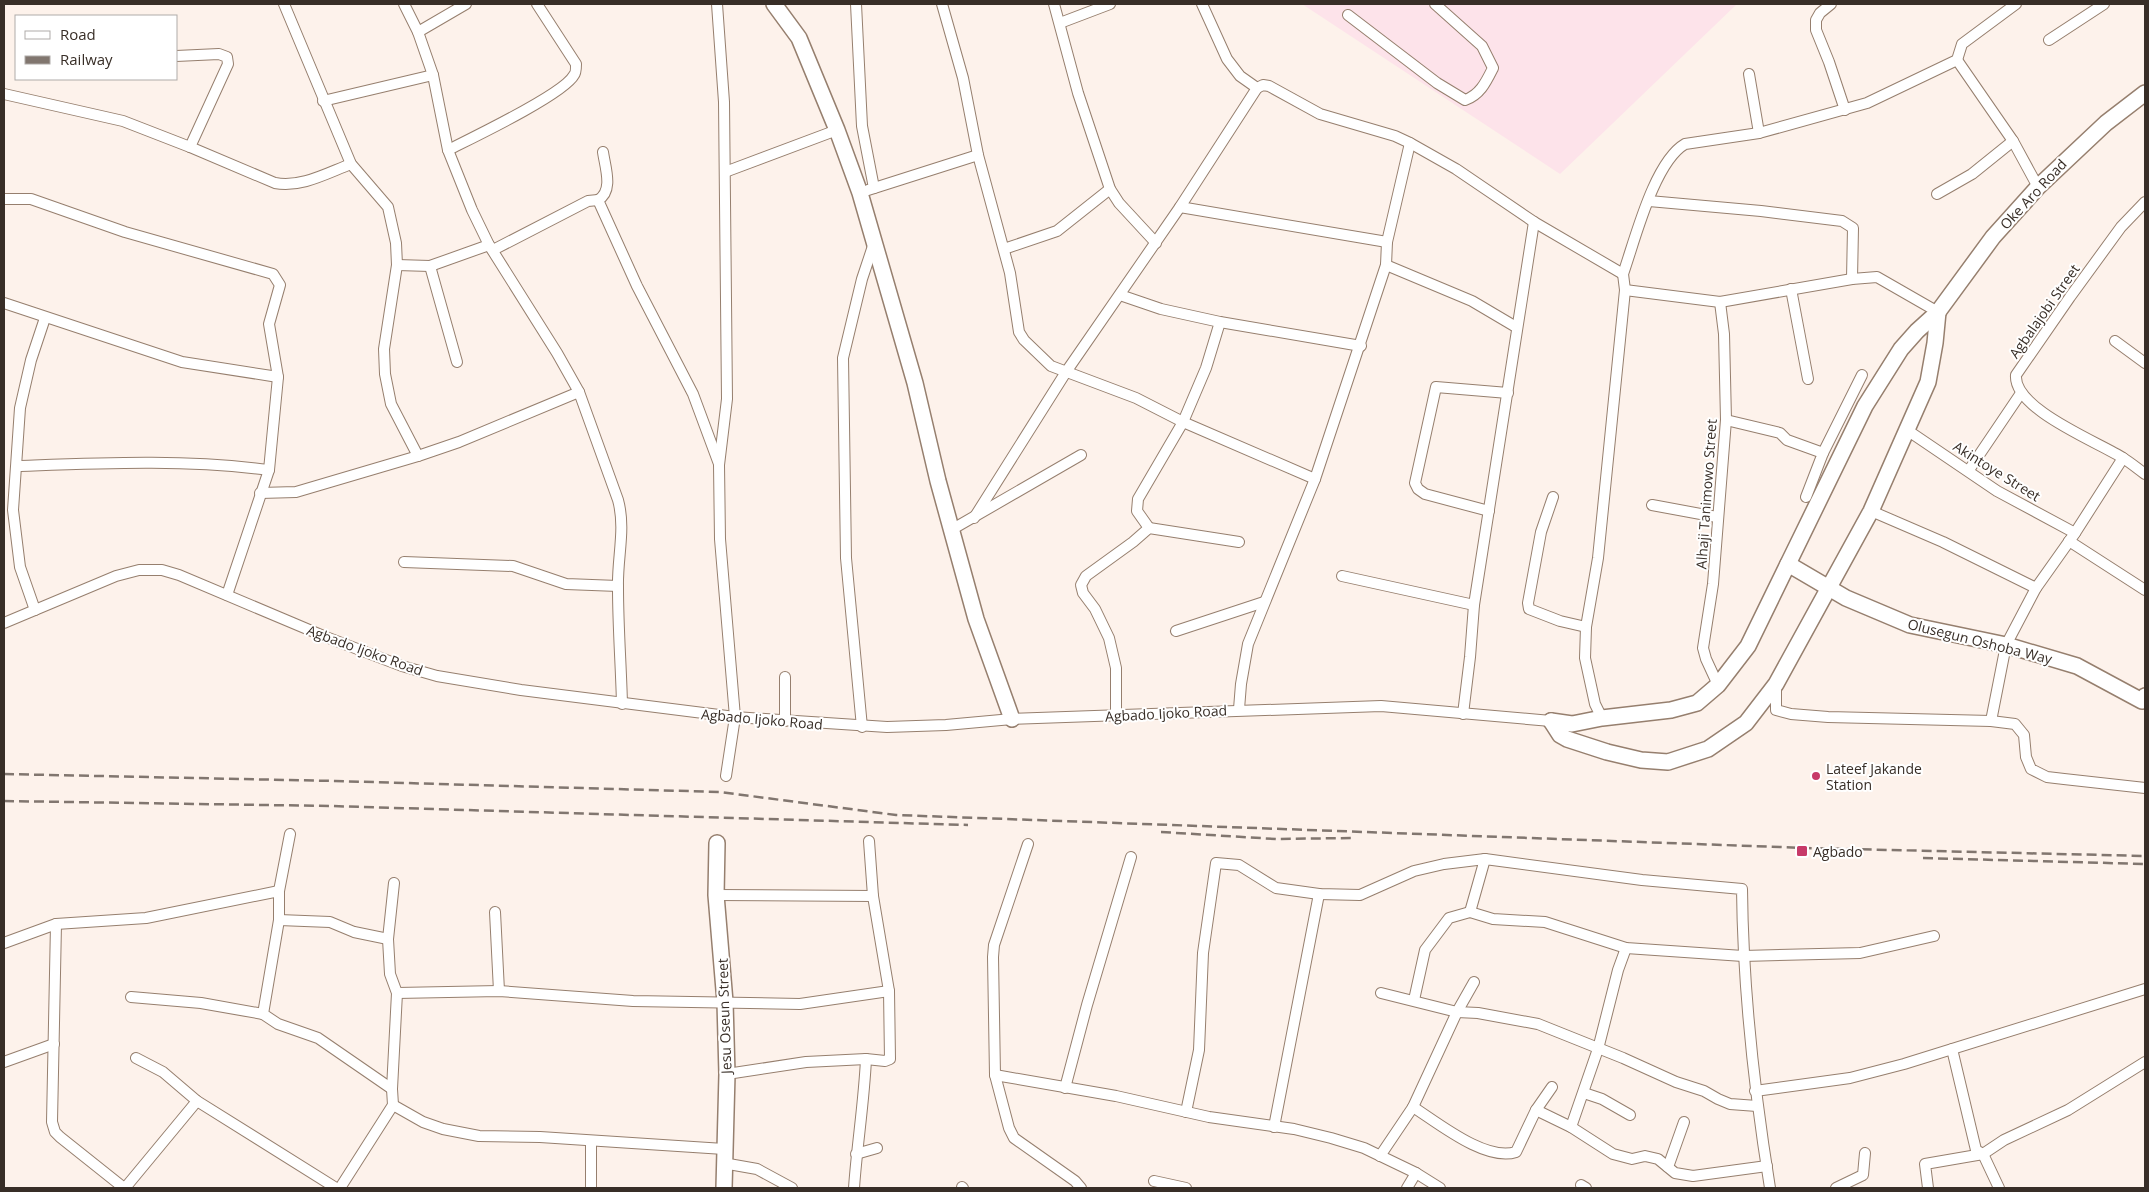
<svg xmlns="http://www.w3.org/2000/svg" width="2149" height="1192" viewBox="0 0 2149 1192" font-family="'Open Sans',sans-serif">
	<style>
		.industrial { fill: #fde3ea }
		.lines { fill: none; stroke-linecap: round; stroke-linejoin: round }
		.street-casing { stroke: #967f6e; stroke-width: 12 }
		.secondary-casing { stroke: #967f6e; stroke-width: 18 }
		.street { stroke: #fff; stroke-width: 10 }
		.secondary { stroke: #fff; stroke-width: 15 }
		.rail { stroke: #81766f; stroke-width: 2.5; stroke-dasharray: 10 5; stroke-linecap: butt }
		.poi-dot { fill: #c73a69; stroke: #fff; stroke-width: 2 }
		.labels { text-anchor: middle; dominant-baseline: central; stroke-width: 4; stroke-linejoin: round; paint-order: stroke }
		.street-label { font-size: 14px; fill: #382e27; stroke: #fff }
		.poi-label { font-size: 14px; fill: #382e27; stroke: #fff; text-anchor: start }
	</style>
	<rect width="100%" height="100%" fill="#fdf2eb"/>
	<polygon class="industrial" points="1302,4 1737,4 1560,174"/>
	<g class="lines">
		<defs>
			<g id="street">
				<polyline points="284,4 351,164 388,207 396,243 397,265 384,349 385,374 391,404 418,456"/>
				<path d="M404,4L418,32L433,75L448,150L472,210L489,245L557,353L579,392L618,500C626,529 617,558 618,588C618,627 621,665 622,704"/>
				<polyline points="717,4 724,102 727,399 719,465 720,539 735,717 726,776"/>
				<polyline points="856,4 862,126 874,188"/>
				<polyline points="942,4 963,78 978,155 1010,273 1019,332 1024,340 1051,366 1136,398 1183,422 1315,479"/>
				<polyline points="1054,4 1078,93 1110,189 1119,203 1156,243"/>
				<polyline points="1202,4 1227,59 1240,76 1257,88 1263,85 1269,86 1320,114 1395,136 1410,143 1456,169 1534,222 1623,274"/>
				<polyline points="1831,4 1820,13 1816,20 1816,30 1829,62 1845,110"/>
				<path d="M1348,15L1437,83L1465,100C1480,95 1486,82 1493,68L1482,46L1435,4"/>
				<polyline points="1060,23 1110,4"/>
				<polyline points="418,32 466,4"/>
				<polyline points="2049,40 2104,4"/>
				<polyline points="176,56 219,54 227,57 228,64 190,147"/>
				<polyline points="1957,60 2013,141 2038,187"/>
				<polyline points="1749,74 1759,133"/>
				<path d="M4,94L123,121L190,147L275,183C301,188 327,173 351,164"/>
				<polyline points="323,101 433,75"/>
				<path d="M448,150C472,138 564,94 574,75C576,73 576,67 576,64L537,4"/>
				<path d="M603,152C605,167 614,191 598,200L637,286L693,394L719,464"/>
				<polyline points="725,172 837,130"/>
				<polyline points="868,190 978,155"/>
				<polyline points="1937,194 1972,174 2013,141"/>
				<polyline points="4,199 31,199 125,232 273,274 280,285 269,324 278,377 269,470 227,595"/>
				<polyline points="1649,201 1761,211 1842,221 1853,228 1852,279"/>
				<path d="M2145,202L2121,227L2070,297L2016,375C2013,409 2098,442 2123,458C2131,463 2138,469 2145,474"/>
				<polyline points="1180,207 1387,242"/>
				<polyline points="1004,249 1057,231 1110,189"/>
				<polyline points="493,250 588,201 598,200"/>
				<polyline points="397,265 430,266 489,245"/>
				<polyline points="1386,265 1472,301 1516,327"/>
				<polyline points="430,266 457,362"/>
				<polyline points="1791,289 1808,379"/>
				<polyline points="1625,290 1720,302 1852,279 1877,277 1938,312"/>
				<polyline points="1120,295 1161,309 1220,322 1361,346"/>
				<polyline points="4,303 182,362 278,377"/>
				<polyline points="2115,341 2145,363"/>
				<polyline points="1726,420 1780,433 1787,440 1823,453 1806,497"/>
				<polyline points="1907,430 1997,491 2075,533"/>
				<polyline points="1823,453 1862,375"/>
				<path d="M17,466C102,463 185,459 269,470"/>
				<polyline points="1969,470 2021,393"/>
				<polyline points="260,493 296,492 418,456 459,442 579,392"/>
				<polyline points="1553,497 1541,532 1528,603 1529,609 1560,621 1586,627"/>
				<polyline points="1652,505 1717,517"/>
				<polyline points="1489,511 1425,494 1418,489 1415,483 1436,387 1508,393"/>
				<polyline points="1871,511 1943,542 2036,588"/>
				<polyline points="974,518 1066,372 1180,207 1257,88"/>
				<polyline points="1149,528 1137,511 1138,499 1183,422 1206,368 1220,322"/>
				<polyline points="951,530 1081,455"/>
				<polyline points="2069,541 2145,590"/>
				<polyline points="404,562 513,566 566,584 618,586"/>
				<polyline points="1342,576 1474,605"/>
				<polyline points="35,610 20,567 13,510 20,408 31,360 45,318"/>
				<polyline points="4,623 116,576 139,570 162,570 179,575 326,637 402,666 437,676 521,690 735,717 887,727 946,725 1012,719 1381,706 1551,721"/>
				<polyline points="1176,631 1264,602"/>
				<polyline points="785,677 785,721"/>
				<polyline points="1776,684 1776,710 1791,714 1828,717 1991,721 2015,724 2024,735 2026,757 2031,769 2047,777 2064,779 2145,788"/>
				<polyline points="1718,685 1706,659 1703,648 1713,584 1726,420 1724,334 1720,302"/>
				<polyline points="1239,709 1241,684 1248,644 1315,479 1386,265 1387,242 1410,143"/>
				<polyline points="1463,714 1470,657 1474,605 1534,222"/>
				<polyline points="1116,716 1116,668 1109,638 1095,609 1083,593 1081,585 1086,576 1133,542 1149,528 1239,542"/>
				<path d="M1602,718L1595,704L1585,658L1586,627L1598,558L1625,290L1623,274C1635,240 1654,162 1685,144L1759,133L1867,103L1957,60L1962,44L2016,4"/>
				<polyline points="1991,721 2006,645 2036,588 2075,533 2123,458"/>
				<polyline points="862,727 846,558 843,358 862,279 874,243"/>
				<polyline points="290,834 279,891 279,920 263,1014 278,1024 318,1038 392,1089"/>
				<polyline points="1028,844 994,945 993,957 995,1075 1009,1128 1014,1138 1075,1181 1081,1188"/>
				<polyline points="716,895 873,896"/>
				<polyline points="495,912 499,991"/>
				<path d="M1470,912L1485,859L1642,880L1742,889C1743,990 1754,1089 1770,1188"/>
				<polyline points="279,920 330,922 354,932 388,939"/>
				<polyline points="56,924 52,1122 55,1132 60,1137 124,1188"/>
				<polyline points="4,943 56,924 146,918 279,891"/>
				<polyline points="397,993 499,991 633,1001 800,1004 889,991"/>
				<polyline points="1381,993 1457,1012 1478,1013 1538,1024 1623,1058 1676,1082 1704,1091 1718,1099 1730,1104 1757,1106"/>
				<polyline points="131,997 201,1003 263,1014"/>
				<polyline points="1414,1000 1425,950 1449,918 1470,912 1493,919 1545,922 1626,948 1743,956 1860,953 1934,936"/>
				<polyline points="1952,1049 1976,1150 1983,1154 1999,1188"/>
				<polyline points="136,1058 163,1072 197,1101 336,1188"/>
				<polyline points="4,1062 54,1044"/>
				<polyline points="727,1074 806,1062 866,1059 885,1061 890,1059 889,991 873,896 869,841"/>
				<polyline points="995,1075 1116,1096 1209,1117 1294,1129 1331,1138 1364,1148 1416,1173 1440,1188"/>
				<polyline points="1065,1088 1087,1005 1131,857"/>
				<polyline points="1755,1091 1850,1078 1904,1064 2145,989"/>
				<polyline points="1584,1093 1602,1099 1630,1115"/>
				<polyline points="393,1105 423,1122 443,1129 479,1136 540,1137 724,1149"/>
				<path d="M1413,1107C1438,1123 1486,1162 1516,1152L1536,1110L1552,1087"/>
				<polyline points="1536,1110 1571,1127 1613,1154 1632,1159 1645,1156 1658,1159 1675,1173 1693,1176 1767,1166"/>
				<polyline points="1186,1112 1199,1050 1203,953 1216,863 1239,865 1276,888 1319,894 1360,895 1414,871 1444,864 1485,859"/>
				<polyline points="1274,1127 1319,894"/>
				<polyline points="1571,1127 1598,1049 1618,970 1626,948"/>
				<polyline points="856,1154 877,1148"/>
				<polyline points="1380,1156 1413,1107 1457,1012 1474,982"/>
				<polyline points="723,1163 757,1169 792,1188"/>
				<polyline points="1668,1167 1684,1122"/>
				<polyline points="1154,1181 1186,1188"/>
				<polyline points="1581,1185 1586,1188"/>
				<polyline points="962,1187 963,1188"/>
				<polyline points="125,1188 197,1101"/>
				<polyline points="340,1188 393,1105 392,1089 397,993 390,974 388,939 394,883"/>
				<polyline points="591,1188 591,1141"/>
				<path d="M854,1188C857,1145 864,1102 866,1059"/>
				<polyline points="1407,1188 1416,1173"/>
				<polyline points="1836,1188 1863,1175 1865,1153"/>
				<polyline points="1928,1188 1925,1164 1983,1154 2004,1140 2068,1110 2145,1062"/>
			</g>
			<g id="secondary">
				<polyline points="774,4 799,38 837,130 860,193 915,383 938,481 976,619 1012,719"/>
				<polyline points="1788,564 1846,598 1910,625 2006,645 2077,666 2142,701 2145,696"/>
				<polyline points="1551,721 1572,724 1602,718 1671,710 1697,703 1718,685 1748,646 1865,406 1901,349 1917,331 1938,312 1993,237 2038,187 2106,123 2145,93"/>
				<polyline points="1551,721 1560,735 1567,739 1607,752 1641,760 1668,762 1708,749 1746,723 1776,684 1871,511 1928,382 1935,343 1938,312"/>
				<polyline points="717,843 716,895 725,1002 727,1074 724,1188"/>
			</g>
		</defs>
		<use href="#street" class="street-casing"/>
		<use href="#secondary" class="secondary-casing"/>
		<use href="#street" class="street"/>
		<use href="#secondary" class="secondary"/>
		<g class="rail">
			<polyline points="4,774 335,781 720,792 896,815 1806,848 2145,856"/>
			<polyline points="4,801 331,806 968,825"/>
			<polyline points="1161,832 1276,839 1353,838"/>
			<polyline points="1923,858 2145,864"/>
		</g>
	</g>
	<g class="poi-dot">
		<circle cx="1816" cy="776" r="5"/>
		<rect x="1796" y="845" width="12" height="12" rx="2.5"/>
	</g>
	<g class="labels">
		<g class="street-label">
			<text transform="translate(2033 194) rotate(-47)">Oke Aro Road</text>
			<text transform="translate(2044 311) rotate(-55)">Agbalajobi Street</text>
			<text transform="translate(1997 471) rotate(32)">Akintoye Street</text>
			<text transform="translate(1706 494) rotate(-86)">Alhaji Tanimowo Street</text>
			<text transform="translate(1980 641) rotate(14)">Olusegun Oshoba Way</text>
			<text transform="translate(365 650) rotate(20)">Agbado Ijoko Road</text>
			<text transform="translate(1166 713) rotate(-3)">Agbado Ijoko Road</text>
			<text transform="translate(762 719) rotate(5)">Agbado Ijoko Road</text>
			<text transform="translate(724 1016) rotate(-92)">Jesu Oseun Street</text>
		</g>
		<g class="poi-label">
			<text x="1826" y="768">Lateef Jakande<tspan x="1826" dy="16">Station</tspan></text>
			<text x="1813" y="851">Agbado</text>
		</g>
	</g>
	<rect width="2149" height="1192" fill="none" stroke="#382e27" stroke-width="10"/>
	<rect x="15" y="15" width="162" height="65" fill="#ffffff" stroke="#afaba9"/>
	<rect x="25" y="31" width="25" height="8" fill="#ffffff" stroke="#afaba9"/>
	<text x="60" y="40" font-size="15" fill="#382e27">Road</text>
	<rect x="25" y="56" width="25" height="8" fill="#81766f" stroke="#afaba9"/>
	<text x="60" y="65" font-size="15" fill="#382e27">Railway</text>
</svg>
